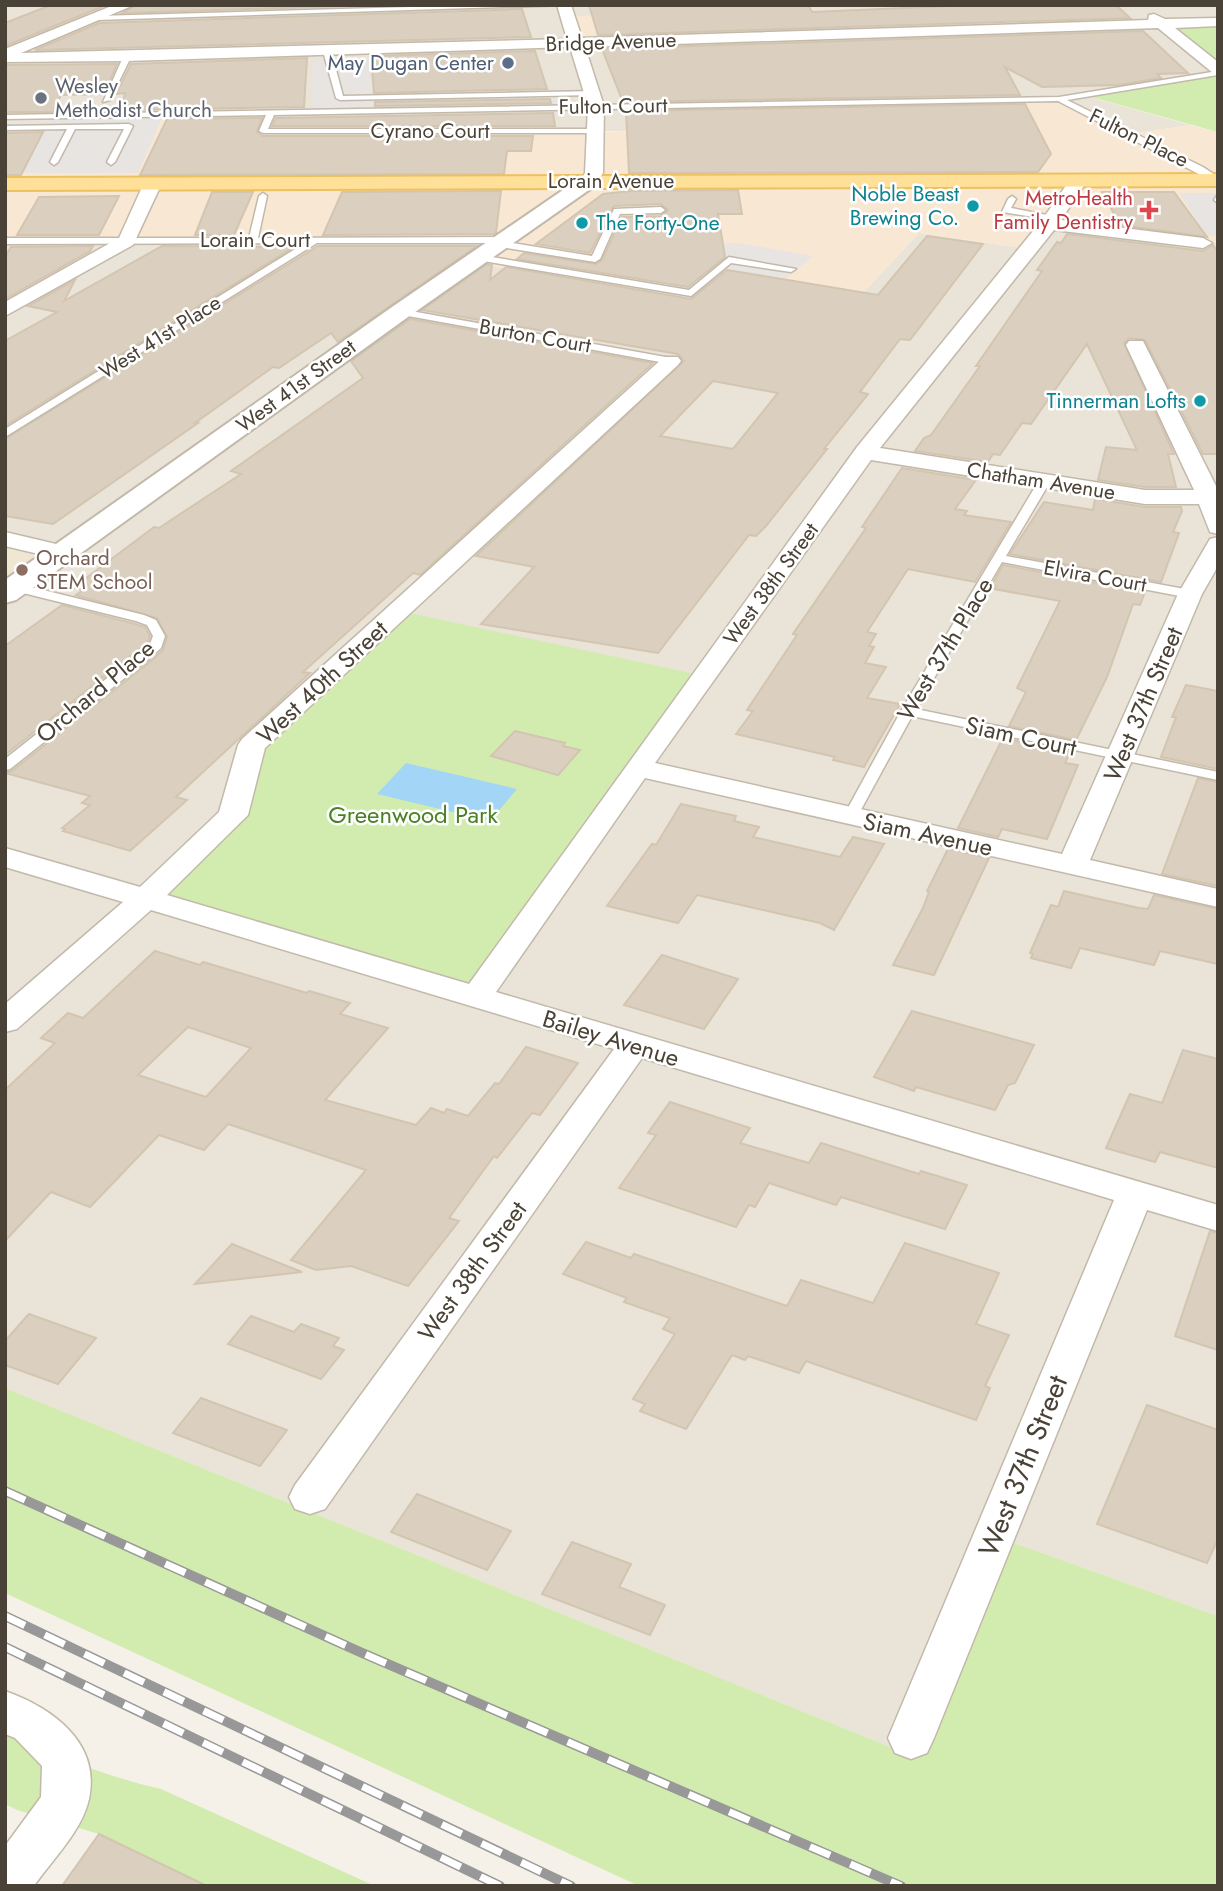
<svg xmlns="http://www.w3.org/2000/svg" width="1223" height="1891" viewBox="0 0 1223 1891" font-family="Jost,sans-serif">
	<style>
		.residential { fill: #eae3d7 }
		.commercial { fill: #f8e8d3 }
		.education { fill: #efe7d2 }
		.green { fill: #d2ecaf }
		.parking { fill: #e7e4e1 }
		.water { fill: #a2d5f6 }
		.building { fill: #dbd0c0; stroke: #d3c5b0; stroke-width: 2; fill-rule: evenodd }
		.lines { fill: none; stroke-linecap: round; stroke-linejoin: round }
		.service-casing { stroke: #c2b9aa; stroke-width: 3 }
		.minor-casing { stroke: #c2b9aa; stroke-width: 3 }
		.tertiary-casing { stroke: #c2b9aa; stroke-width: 4 }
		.primary-casing { stroke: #edc060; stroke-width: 4 }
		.service { fill: #fff; fill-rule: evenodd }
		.minor { fill: #fff; fill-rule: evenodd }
		.tertiary { fill: #fff; fill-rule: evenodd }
		.primary { fill: #ffe098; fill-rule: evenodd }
		.rail-casing { stroke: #989898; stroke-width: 10 }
		.rail { stroke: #fff; stroke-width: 7; stroke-dasharray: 22; stroke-linecap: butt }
		.service-dot { fill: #5c6f8a; stroke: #fff; stroke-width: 2.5 }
		.worship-dot { fill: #6b7280; stroke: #fff; stroke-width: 2.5 }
		.culture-dot { fill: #0f9aa8; stroke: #fff; stroke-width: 2.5 }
		.health-dot { fill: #e0444e; stroke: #fff; stroke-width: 2.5 }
		.education-dot { fill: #8d6e63; stroke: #fff; stroke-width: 2.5 }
		.labels { text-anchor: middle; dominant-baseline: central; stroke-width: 5; stroke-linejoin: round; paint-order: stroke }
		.far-street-label { font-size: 21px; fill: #4a4236; stroke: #fff }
		.far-service-label { font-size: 21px; fill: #4e5e75; stroke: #fff; text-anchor: end }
		.far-worship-label { font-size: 21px; fill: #5b616d; stroke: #fff; text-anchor: start }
		.far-culture-label { font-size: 21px; fill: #0d838f; stroke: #fff; text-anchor: end }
		.far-health-label { font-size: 21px; fill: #be3a42; stroke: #fff; text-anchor: end }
		.far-education-label { font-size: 21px; fill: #785e54; stroke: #fff; text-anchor: start }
		.street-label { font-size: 24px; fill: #4a4236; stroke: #fff }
		.park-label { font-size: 24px; fill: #498124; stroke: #fff }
		.near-street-label { font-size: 28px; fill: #4a4236; stroke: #fff }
	</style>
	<rect width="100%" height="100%" fill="#f5f1e9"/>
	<g class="residential">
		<polygon points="5,5 1218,5 1218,73 1086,96 1190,125 1130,134 677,106 679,131 263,131 5,117"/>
		<polygon points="1049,224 1218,243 1218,1616 994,1536 905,1753 5,1388 5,241 506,240 863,293 919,233 1028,249"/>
	</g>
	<g class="commercial">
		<polygon points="620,15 630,41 577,43 568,16"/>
		<polygon points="1059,99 1130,134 1190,125 1218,132 1218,243 1049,224 1029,249 919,233 863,293 699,303 472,263 504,241 5,241 5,117 271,112 263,131 598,132 679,131 677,105"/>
	</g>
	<polygon class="education" points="5,539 64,553 5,594"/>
	<g class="green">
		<polygon points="1218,22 1218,70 1161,24"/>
		<polygon points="1218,73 1218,132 1084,95"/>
		<polygon points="400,611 705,676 476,997 145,899 233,815 252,745"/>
		<polygon points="5,1388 905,1753 994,1536 1218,1616 1218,1886 639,1886 5,1593"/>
		<path d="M5,1733C55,1756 108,1777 161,1789L375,1886H207L99,1834L17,1810L5,1804Z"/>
	</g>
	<g class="parking">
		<polygon points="371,58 372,90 430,89 429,94 561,92 564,105 312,109 313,60"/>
		<polygon points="162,118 138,173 18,173 42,134 5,134 5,121"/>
		<polygon points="1179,193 1218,193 1218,236 1207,236"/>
		<polygon points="739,243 813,256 784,280 699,303 628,291 659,266 706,244"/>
	</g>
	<polygon class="water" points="406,763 517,789 490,821 377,794"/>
	<g class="building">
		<polygon points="51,5 106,5 5,46 5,23"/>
		<polygon points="136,5 380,5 123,13"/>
		<polygon points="589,5 808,5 812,12 975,5 1116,5 1130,18 598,35"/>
		<polygon points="522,9 531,37 35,50 99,23"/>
		<polygon points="1143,31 1188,73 1157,74 1161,78 1118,85 1042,87 1005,67 1020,95 623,102 602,49"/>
		<polygon points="535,51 547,89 374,93 371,56"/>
		<polygon points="307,58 304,107 122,110 125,93 116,94 131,64"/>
		<polygon points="117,64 104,94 61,95 53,112 5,112 5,65"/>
		<polygon points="550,99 551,103 375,106 375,102"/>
		<polygon points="1025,104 1051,154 1038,172 629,173 626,111"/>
		<polygon points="553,113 555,126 272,126 276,118"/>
		<polygon points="262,118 257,132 263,136 533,136 531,151 507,151 504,174 140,175 167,119"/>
		<polygon points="43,132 21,175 5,175 5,133"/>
		<polygon points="738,190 742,214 718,214 725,257 688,287 517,259 524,253 596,264 602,260 622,217 661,216 668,210 661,204 614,206 590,253 536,244 603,194 630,191"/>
		<polygon points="501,191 496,233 493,234 323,235 342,192"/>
		<polygon points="212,192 253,192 234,235 195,235"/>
		<polygon points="1102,192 1174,192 1207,237 1120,225"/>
		<polygon points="119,196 99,235 17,235 39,197"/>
		<polygon points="1067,234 1203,251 1213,245 1218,252 1218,454 1203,454 1145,340 1129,338 1124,343 1174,454 1168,454 1176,487 1145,487 1098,480 1106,447 1137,450 1087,344 1031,424 1022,423 1000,455 993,454 988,462 915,451 924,438 931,435 980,366 976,366 1042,271 1037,270 1057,242 1061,243"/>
		<path d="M927,236L983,244L910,340L900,339L860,392L868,394L824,449H827L766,526L756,536L749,535L658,653L481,624L534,567L476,556L684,361L678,354L422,310L487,264L492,265L490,280L506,267L691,299L727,270L878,295ZM713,381L778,393L733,449L660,436Z"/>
		<polygon points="93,246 90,251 5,299 5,257 11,247"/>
		<polygon points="162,246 294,247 5,426 5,341 57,312 28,306 75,280 64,301"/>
		<polygon points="318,246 477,246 338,342 331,333 279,368 273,367 195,423 198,423 53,524 5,516 5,439"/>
		<polygon points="410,319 653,363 420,575 413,573 303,672 310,673 176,797 187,800 130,851 63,831 65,829 62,828 90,805 82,803 90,796 5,773 12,771 152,660 163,650 167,637 157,618 76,595 83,590 73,588 154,527 159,528 241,474 231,471 363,378 351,361"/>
		<polygon points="902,468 976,480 955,509 967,511 964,515 1011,522 975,582 908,569 867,632 876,634 869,646 874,647 865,663 886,667 867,698 900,704 864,767 833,760 835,757 736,734 753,711 747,710 797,635 793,634 866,528 862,527"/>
		<polygon points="1095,499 1145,507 1181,507 1182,511 1173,532 1179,533 1161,582 1010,554 1044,502 1093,510"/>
		<polygon points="1003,565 1145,592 1140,605 1133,604 1107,677 1076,740 1009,726 1026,692 1017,688 1060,601 994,589 996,586 992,585"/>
		<polygon points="62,605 135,624 145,627 150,636 148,642 5,755 5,646"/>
		<polygon points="1186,685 1218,691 1218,769 1161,757 1176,717 1172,717"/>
		<polygon points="515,731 565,743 563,746 580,750 558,775 491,756"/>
		<polygon points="1003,738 1070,752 1065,763 1078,765 1047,839 1002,829 998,837 958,828"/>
		<polygon points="1198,778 1218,782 1218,886 1162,874"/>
		<polygon points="681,804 736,816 734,821 759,827 753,837 840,857 853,837 884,844 834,930 820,923 697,895 678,923 607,906 652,844 656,845"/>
		<polygon points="948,849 989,858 934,975 893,965 923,908 929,892 927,891"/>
		<polygon points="1064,891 1139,908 1148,909 1154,895 1218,909 1218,964 1160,951 1154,965 1080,948 1071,968 1031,958 1033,954 1030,953 1051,905 1058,907"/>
		<path d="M155,951L200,965L203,962L307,993L309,991L350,1003L340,1014L388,1028L325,1100L416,1125L431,1108L444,1113L447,1109L468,1116L495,1083L499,1084L526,1047L578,1063L540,1115L532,1113L497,1158L494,1156L449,1218L459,1221L408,1286L351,1266L316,1270L291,1260L366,1170L228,1124L204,1150L159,1135L90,1207L51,1192L5,1241V1090L55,1043L41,1038L68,1013L83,1018ZM188,1027L251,1048L206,1097L138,1075Z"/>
		<polygon points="662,955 738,979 704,1029 624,1005"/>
		<polygon points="912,1011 1034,1045 1015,1083 1008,1085 995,1110 916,1087 914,1091 874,1077"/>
		<polygon points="1183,1050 1218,1059 1218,1168 1160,1152 1155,1162 1106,1148 1130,1094 1162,1103"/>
		<polygon points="670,1102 750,1128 740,1143 809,1163 821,1143 919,1174 921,1171 967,1185 945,1229 841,1197 836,1205 769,1183 755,1207 749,1205 736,1227 619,1188 656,1135 648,1133"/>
		<polygon points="1210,1231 1218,1233 1218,1350 1175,1336"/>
		<polygon points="586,1242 631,1258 634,1254 787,1306 801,1280 873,1303 905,1243 999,1273 976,1324 1009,1335 985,1386 990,1388 976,1420 806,1361 799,1373 748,1356 745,1360 732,1355 686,1429 640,1411 645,1404 633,1399 675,1334 663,1329 670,1318 624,1302 627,1298 563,1274"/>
		<polygon points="232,1244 302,1272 195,1284"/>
		<polygon points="29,1314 96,1338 58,1384 5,1365 5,1341"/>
		<polygon points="251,1316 294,1332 301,1324 339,1338 333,1346 344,1350 321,1379 228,1344"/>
		<polygon points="201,1398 287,1430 260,1466 173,1433"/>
		<polygon points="1147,1405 1218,1430 1218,1539 1207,1563 1097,1524"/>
		<polygon points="417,1494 511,1531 487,1570 391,1532"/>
		<polygon points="572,1542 631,1564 619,1587 665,1605 650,1635 542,1594"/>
		<polygon points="99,1834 207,1886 62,1886"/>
	</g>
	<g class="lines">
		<defs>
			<g id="service">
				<polygon points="480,5 567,5 97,20 93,18 97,16"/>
				<polygon points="327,49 331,51 343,96 594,91 598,93 594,95 340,100 336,98 323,51"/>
				<polygon points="124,55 131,57 110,100 103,102"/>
				<polygon points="1218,71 1218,75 1067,100 1203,167 1218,177 1216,183 1058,101 274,115 268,129 600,129 597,133 263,133 259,131 266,115 5,119 5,115 1059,97"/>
				<polygon points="129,124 133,126 115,162 111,165 107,162 124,129 75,129 58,162 54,165 50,162 67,129 5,130 5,126"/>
				<polygon points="263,193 267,196 258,238 506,237 511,240 507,242 592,256 614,209 661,207 665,210 661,213 620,214 600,259 595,262 500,247 496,243 317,243 5,437 5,429 305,243 5,244 5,238 249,238 259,196"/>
				<polygon points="1218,194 1218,203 1214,200"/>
				<polygon points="1012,196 1016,199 1011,208 1058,217 1054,220 1002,212 1008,199"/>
				<polygon points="480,255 689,290 729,257 796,269 791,272 731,263 691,296 477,260 475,258"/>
				<polygon points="400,309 671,358 676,361 671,364 397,314 395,312"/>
				<polygon points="1044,479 1050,482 1006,556 1190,590 1196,594 1190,598 1002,562 916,709 1218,772 1218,780 912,716 857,817 850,821 845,820 843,817 901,711 1038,482"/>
				<polygon points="15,583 144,615 156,620 165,636 161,648 150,658 10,769 5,770 5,759 140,652 150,644 153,636 147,625 136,621 11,590 9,587"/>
			</g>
			<g id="minor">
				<polygon points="114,5 134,5 21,53 567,39 557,5 571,5 582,38 1148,20 1149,15 1154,14 1165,19 1218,18 1218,26 1175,28 1218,62 1218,74 1213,73 1158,28 585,47 604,106 603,173 595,185 589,186 580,181 585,173 588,106 570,47 127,61 5,62 5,49"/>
				<polygon points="1078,176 1087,181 1061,220 1203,238 1212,243 1203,248 1054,230 880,448 1145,490 1194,490 1126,345 1129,341 1143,341 1218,490 1218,534 1210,532 1199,504 1145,504 871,460 655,763 1062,854 1178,594 1210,539 1218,537 1218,566 1202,594 1090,860 1218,889 1218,907 645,778 496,992 1218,1205 1218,1231 1147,1210 934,1738 927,1753 911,1759 895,1753 888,1738 1114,1200 642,1058 325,1509 310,1514 295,1509 289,1497 295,1485 614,1049 151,910 17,1029 5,1032 5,1004 123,902 5,867 5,848 140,887 219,812 238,745 242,739 664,357 678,357 681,361 678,365 265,748 248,815 167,895 469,984 857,447 1042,220 1072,177"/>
				<polygon points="152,180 161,185 133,245 5,316 5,302 119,238 143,185"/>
				<polygon points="5,532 73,548 76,553 73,558 64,560 5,546"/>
				<path d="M5,1691C52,1708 101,1742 89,1799C82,1831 52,1860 34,1886H5V1846L41,1797L42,1766L15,1738L5,1734Z"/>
			</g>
			<polygon id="tertiary" points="589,175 596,177 599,181 596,185 408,317 16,600 5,603 5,580 392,307 582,177"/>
			<polygon id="primary" points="1218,174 1218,186 5,190 5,178"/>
		</defs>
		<use href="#service" class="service-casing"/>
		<use href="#minor" class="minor-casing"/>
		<use href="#tertiary" class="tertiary-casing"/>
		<use href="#primary" class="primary-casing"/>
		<use href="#service" class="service"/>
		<use href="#minor" class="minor"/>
		<use href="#tertiary" class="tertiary"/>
		<use href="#primary" class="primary"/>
		<defs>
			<g id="rail">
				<polyline points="5,1491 360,1652 901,1886"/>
				<polyline points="5,1616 571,1886"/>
				<polyline points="5,1647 500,1886"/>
			</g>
		</defs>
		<use href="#rail" class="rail-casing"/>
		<use href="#rail" class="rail"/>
	</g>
	<circle class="service-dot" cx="508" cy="63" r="7"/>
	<circle class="worship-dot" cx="41" cy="98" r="7"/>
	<g class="culture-dot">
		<circle cx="973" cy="206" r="7"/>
		<circle cx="582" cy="223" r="7"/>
		<circle cx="1200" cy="401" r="7"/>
	</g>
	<path class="health-dot" d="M1145.5 199.5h7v7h7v7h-7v7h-7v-7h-7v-7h7z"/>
	<circle class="education-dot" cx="22" cy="570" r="7"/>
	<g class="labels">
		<g class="far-street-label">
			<text transform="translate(611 42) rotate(-2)">Bridge Avenue</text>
			<text transform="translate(613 106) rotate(-1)">Fulton Court</text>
			<text x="430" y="131">Cyrano Court</text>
			<text transform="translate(1139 138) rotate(26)">Fulton Place</text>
			<text x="611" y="181">Lorain Avenue</text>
			<text x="255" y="240">Lorain Court</text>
			<text transform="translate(535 336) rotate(10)">Burton Court</text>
			<text transform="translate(160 337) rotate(-32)">West 41st Place</text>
			<text transform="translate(296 386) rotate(-36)">West 41st Street</text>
			<text transform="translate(1041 481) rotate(9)">Chatham Avenue</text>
			<text transform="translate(1095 576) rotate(10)">Elvira Court</text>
			<text transform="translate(771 584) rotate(-54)">West 38th Street</text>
		</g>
		<g class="far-service-label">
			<text x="494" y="63">May Dugan Center</text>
		</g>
		<g class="far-worship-label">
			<text x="55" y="86">Wesley<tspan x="55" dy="24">Methodist Church</tspan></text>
		</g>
		<g class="far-culture-label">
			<text x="959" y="194">Noble Beast<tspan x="959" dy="24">Brewing Co.</tspan></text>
			<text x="596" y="223" text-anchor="start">The Forty-One</text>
			<text x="1186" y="401">Tinnerman Lofts</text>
		</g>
		<g class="far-health-label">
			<text x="1133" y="198">MetroHealth<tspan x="1133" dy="24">Family Dentistry</tspan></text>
		</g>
		<g class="far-education-label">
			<text x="36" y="558">Orchard<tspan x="36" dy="24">STEM School</tspan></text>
		</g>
		<g class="street-label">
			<text transform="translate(945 649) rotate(-59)">West 37th Place</text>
			<text transform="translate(322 682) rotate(-43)">West 40th Street</text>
			<text transform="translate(95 691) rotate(-40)">Orchard Place</text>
			<text transform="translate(1143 704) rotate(-67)">West 37th Street</text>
			<text transform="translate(1021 736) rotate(12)">Siam Court</text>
			<text transform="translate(928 834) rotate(12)">Siam Avenue</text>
			<text transform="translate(611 1038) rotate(17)">Bailey Avenue</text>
			<text transform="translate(472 1271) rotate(-54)">West 38th Street</text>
		</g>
		<g class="park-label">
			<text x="413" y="814">Greenwood Park</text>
		</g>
		<g class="near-street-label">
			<text transform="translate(1023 1466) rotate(-68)">West 37th Street</text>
		</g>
	</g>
	<rect width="1223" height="1891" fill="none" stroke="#4a4236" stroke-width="14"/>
</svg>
